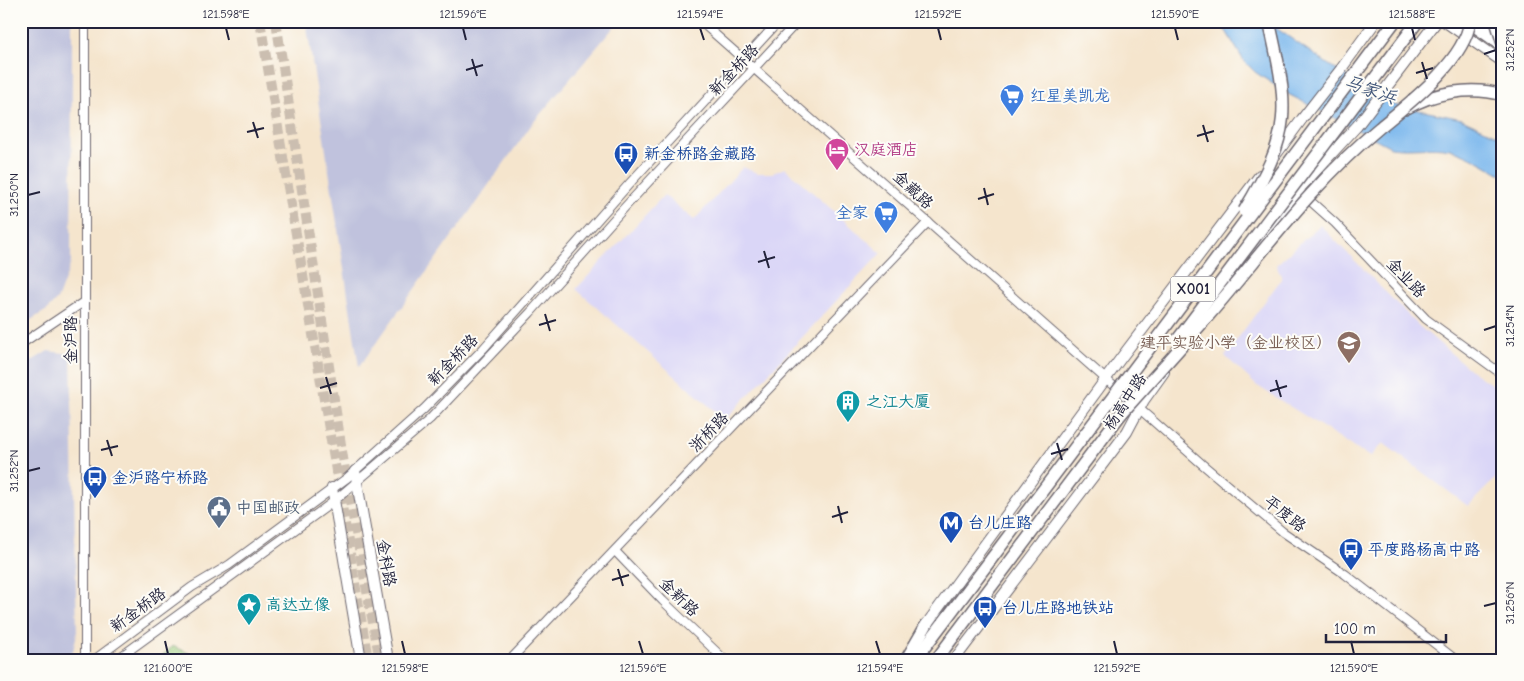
<svg xmlns="http://www.w3.org/2000/svg" width="1524" height="681" viewBox="0 0 1524 681" font-family="'Comic Neue','LXGW WenKai TC',sans-serif">
	<style>
		.built { fill: #dad6f7 }
		.industrial { fill: #c0c2dd }
		.green { fill: #99ca7a; stroke: #5e765a }
		.water { fill: #7ab7ed; stroke: #4e6c94 }
		.lines { fill: none; stroke-linecap: round; stroke-linejoin: round }
		.major-tunnel { stroke: #cbbeb0; stroke-width: 10; stroke-dasharray: 10 5; stroke-linecap: butt }
		.minor-casing { stroke: #6c666e; stroke-width: 10 }
		.major-casing { stroke: #6c666e; stroke-width: 12 }
		.highway-casing { stroke: #6c666e; stroke-width: 14 }
		.minor { stroke: #fff; stroke-width: 8 }
		.major { stroke: #fff; stroke-width: 10 }
		.highway { stroke: #fff; stroke-width: 11 }
		.major-bridge-casing { stroke: #6c666e; stroke-width: 12; stroke-linecap: butt }
		.highway-bridge-casing { stroke: #6c666e; stroke-width: 14; stroke-linecap: butt }
		.major-bridge { stroke: #fff; stroke-width: 10 }
		.highway-bridge { stroke: #fff; stroke-width: 11 }
		.ticks { fill: none; stroke: #22223b; stroke-width: 2 }
		.labels { text-anchor: middle; dominant-baseline: central; stroke-width: 4; stroke-linejoin: round; paint-order: stroke }
		.shield { fill: #fdfcf7; stroke: #646373; stroke-width: 1 }
		.shield-label { font-size: 15px; font-weight: bold; fill: #22223b }
		.street-label { font-size: 16px; fill: #22223b; stroke: #fdfcf7 }
		.shop-label { font-size: 16px; fill: #366cbe; stroke: #fdfcf7; text-anchor: start }
		.hotel-label { font-size: 16px; fill: #b23c85; stroke: #fdfcf7; text-anchor: start }
		.transit-label { font-size: 16px; fill: #164399; stroke: #fdfcf7; text-anchor: start }
		.education-label { font-size: 16px; fill: #785e54; stroke: #fdfcf7; text-anchor: end }
		.culture-label { font-size: 16px; fill: #0d838f; stroke: #fdfcf7; text-anchor: start }
		.service-label { font-size: 16px; fill: #4e5e75; stroke: #fdfcf7; text-anchor: start }
		.water-label { font-size: 18px; font-style: italic; fill: #415679; stroke: #fdfcf7 }
		.neatline { fill: none; stroke: #22223b; stroke-width: 2 }
		.ticks-label { font-size: 12px; text-anchor: middle; fill: #22223b }
	</style>
	<rect width="100%" height="100%" fill="#fdfcf7"/>
	<filter id="ink" filterUnits="userSpaceOnUse"><feTurbulence type="fractalNoise" baseFrequency=".02" numOctaves="2"/><feDisplacementMap in="SourceGraphic" scale="10" xChannelSelector="R" yChannelSelector="G"/><feConvolveMatrix kernelMatrix="1 2 1 2 8 2 1 2 1" color-interpolation-filters="sRGB"/></filter>
	<filter id="wash" filterUnits="userSpaceOnUse"><feTurbulence type="fractalNoise" baseFrequency=".0096" numOctaves="4" result="noise"/><feDisplacementMap in="SourceGraphic" scale="20" xChannelSelector="R" yChannelSelector="G"/><feGaussianBlur stdDeviation="1.12" result="paint"/><feColorMatrix in="noise" values="0 0 0 0 0 0 0 0 0 0 0 0 0 0 0 0 0 1.4 0 .05"/><feComposite in="paint" operator="in"/></filter>
	<g filter="url(#wash)">
		<rect width="100%" height="100%" fill="#f5e5cd"/>
		<g class="built">
			<polygon points="743,167 757,173 772,173 785,168 881,253 725,420 576,289 664,195 694,220"/>
			<polygon points="1320,225 1419,326 1473,372 1503,392 1503,471 1468,506 1383,443 1370,457 1256,385 1225,356 1282,278 1276,265"/>
		</g>
		<g class="industrial">
			<polygon points="21,21 72,21 72,71 71,263 58,298 47,310 21,326"/>
			<polygon points="306,21 619,21 532,124 359,367"/>
			<polygon points="48,351 71,354 77,633 73,651 63,660 21,660 21,368"/>
		</g>
		<polygon class="green" points="173,646 193,655 193,660 157,660"/>
		<path class="water" d="M1212,21H1266L1329,65L1394,105L1462,119L1503,138V175C1486,166 1469,154 1450,149C1431,145 1410,150 1391,147L1288,94L1255,72L1244,61L1226,31Z"/>
	</g>
	<g filter="url(#ink)">
		<g class="lines">
			<g class="major-tunnel">
				<polyline points="260,21 368,660"/>
				<polyline points="276,21 348,490 380,660"/>
			</g>
			<defs>
				<g id="minor">
					<polyline points="700,21 1202,464 1283,532 1345,574 1456,660"/>
					<polyline points="1298,190 1335,223 1426,319 1503,375"/>
					<polyline points="21,344 85,301"/>
					<polyline points="615,551 663,601 725,660"/>
					<polyline points="85,660 85,21"/>
					<polyline points="94,660 192,587 229,565 347,478 424,409 483,349 630,183 779,21"/>
					<polyline points="116,660 333,502 430,419 530,313 625,207 798,21"/>
					<polyline points="510,660 928,222"/>
				</g>
				<g id="major">
					<polyline points="1444,21 1503,62"/>
					<polyline points="1479,21 1503,37"/>
					<polyline points="1341,69 1376,21"/>
					<polyline points="1275,156 1302,119"/>
					<polyline points="1227,286 1298,190 1357,126 1437,21"/>
					<polyline points="355,471 388,660"/>
					<polyline points="332,488 361,660"/>
					<polyline points="923,629 1121,358 1260,175"/>
					<polyline points="954,660 1127,432 1144,400 1164,372"/>
				</g>
				<g id="highway">
					<polyline points="1467,21 1503,46"/>
					<path d="M1405,109C1434,92 1471,86 1503,95"/>
					<polyline points="906,660 927,624"/>
					<polyline points="915,660 992,558"/>
					<polyline points="936,660 1121,414"/>
				</g>
			</defs>
			<use href="#minor" class="minor-casing"/>
			<use href="#major" class="major-casing"/>
			<use href="#highway" class="highway-casing"/>
			<use href="#minor" class="minor"/>
			<use href="#major" class="major"/>
			<use href="#highway" class="highway"/>
			<defs>
				<polyline id="major-bridge" points="1302,119 1341,69"/>
				<g id="highway-bridge">
					<polyline points="1496,21 1503,44"/>
					<path d="M1244,211C1293,131 1289,109 1269,21"/>
					<polyline points="1178,339 1418,21"/>
					<path d="M1121,414C1150,381 1180,349 1209,315C1265,250 1312,184 1379,128C1408,104 1465,61 1470,21"/>
					<polyline points="992,558 1395,21"/>
				</g>
			</defs>
			<use href="#major-bridge" class="major-bridge-casing"/>
			<use href="#highway-bridge" class="highway-bridge-casing"/>
			<use href="#major-bridge" class="major-bridge"/>
			<use href="#highway-bridge" class="highway-bridge"/>
		</g>
	</g>
	<path class="ticks" d="M226,28L229,40M463,28L466,40M700,28L704,40M938,28L941,40M1175,28L1178,40M1412,28L1415,40M1484,54L1496,50M472,59L477,76M1422,62L1427,79M466,70L483,65M1416,73L1433,68M253,122L258,138M1203,125L1208,142M247,132L264,128M1197,136L1214,131M984,188L988,205M28,195L40,192M978,199L994,194M764,251L769,268M758,262L775,257M545,314L550,331M539,325L556,320M1484,330L1496,326M326,377L331,394M1276,380L1281,397M320,388L337,383M1270,391L1287,386M107,440L112,456M1057,443L1062,460M101,450L118,446M1051,454L1068,449M28,471L40,468M838,506L842,523M832,517L848,512M618,569L623,586M612,580L629,575M1484,606L1496,603M165,641L168,654M402,641L405,654M639,641L643,654M876,641L880,654M1114,641L1117,654M1351,641L1354,654"/>
	<defs>
		<symbol id="supermarket-pin" viewBox="-11 -11 22 30"><path d="M0 17L-7.5 6A9.5 9.5 0 1 1 7.5 6Z" fill="#3f7fe0" stroke="#fdfcf7"/><path d="M-6-5.5h2.5l.6 2H6L4.5 2H-2.5L-4.4-4H-6ZM-1.5 3.2a1.3 1.3 0 1 0 .1 0ZM3 3.2a1.3 1.3 0 1 0 .1 0Z" fill="#fff"/></symbol>
		<symbol id="hotel-pin" viewBox="-11 -11 22 30"><path d="M0 17L-7.5 6A9.5 9.5 0 1 1 7.5 6Z" fill="#d1479c" stroke="#fdfcf7"/><path d="M-6-4.5h1.5V1H6V5H4.5V3h-9V5H-6ZM-4 0a1.8 1.8 0 1 1 3.6 0ZM.5 0V-2.5h3Q6-2.5 6 0Z" fill="#fff"/></symbol>
		<symbol id="bus-pin" viewBox="-11 -11 22 30"><path d="M0 17L-7.5 6A9.5 9.5 0 1 1 7.5 6Z" fill="#1a4fb4" stroke="#fdfcf7"/><path d="M-5-6H5V4H4V6H2V4H-2V6H-4V4H-5ZM-3.5-4V0h7V-4ZM-3.5 1.2v1.5H-2V1.2ZM2 1.2v1.5H3.5V1.2Z" fill="#fff"/></symbol>
		<symbol id="school-pin" viewBox="-11 -11 22 30"><path d="M0 17L-7.5 6A9.5 9.5 0 1 1 7.5 6Z" fill="#8d6e63" stroke="#fdfcf7"/><path d="M0-5L7-2L0 1L-7-2ZM-4 1L0 2.5L4 1V4Q0 6-4 4Z" fill="#fff"/></symbol>
		<symbol id="building-pin" viewBox="-11 -11 22 30"><path d="M0 17L-7.5 6A9.5 9.5 0 1 1 7.5 6Z" fill="#0f9aa8" stroke="#fdfcf7"/><path d="M-4-6H4V6H1V3H-1V6H-4ZM-2.5-4.3h1.7v1.8h-1.7ZM.8-4.3h1.7v1.8H.8ZM-2.5-1h1.7V.8h-1.7ZM.8-1h1.7V.8H.8Z" fill="#fff"/></symbol>
		<symbol id="civic-pin" viewBox="-11 -11 22 30"><path d="M0 17L-7.5 6A9.5 9.5 0 1 1 7.5 6Z" fill="#5c6f8a" stroke="#fdfcf7"/><path d="M-.6-6.5H3V-4.5H.6V-3L4-1V1h2V6H-6V1h2V-1L-.6-3ZM-1.2 2.5V6h2.4V2.5Z" fill="#fff"/></symbol>
		<symbol id="metro-pin" viewBox="-11 -11 22 30"><path d="M0 17L-7.5 6A9.5 9.5 0 1 1 7.5 6Z" fill="#1a4fb4" stroke="#fdfcf7"/><path d="M-5.5 5V-5H-3L0 0L3-5H5.5V5H3V-.5L0 4L-3-.5V5Z" fill="#fff"/></symbol>
		<symbol id="sight-pin" viewBox="-11 -11 22 30"><path d="M0 17L-7.5 6A9.5 9.5 0 1 1 7.5 6Z" fill="#0f9aa8" stroke="#fdfcf7"/><path d="M0-6L1.8-2.2L6-1.7L2.9 1.2L3.7 5.4L0 3.3L-3.7 5.4L-2.9 1.2L-6-1.7L-1.8-2.2Z" fill="#fff"/></symbol>
	</defs>
	<g fill-rule="evenodd">
		<use href="#supermarket-pin" x="998" y="82" width="28" height="38"/>
		<use href="#hotel-pin" x="823" y="136" width="28" height="38"/>
		<use href="#bus-pin" x="612" y="140" width="28" height="38"/>
		<use href="#supermarket-pin" x="872" y="199" width="28" height="38"/>
		<use href="#school-pin" x="1335" y="329" width="28" height="38"/>
		<use href="#building-pin" x="834" y="388" width="28" height="38"/>
		<use href="#bus-pin" x="81" y="464" width="28" height="38"/>
		<use href="#civic-pin" x="205" y="494" width="28" height="38"/>
		<use href="#metro-pin" x="937" y="509" width="28" height="38"/>
		<use href="#bus-pin" x="1337" y="536" width="28" height="38"/>
		<use href="#sight-pin" x="235" y="591" width="28" height="38"/>
		<use href="#bus-pin" x="971" y="594" width="28" height="38"/>
	</g>
	<g class="labels">
		<rect class="shield" x="1170.5" y="276.5" width="45" height="25" rx="4"/>
		<g class="shield-label">
			<text x="1193" y="289">X001</text>
		</g>
		<g class="street-label">
			<text transform="translate(734 70) rotate(-47)">新金桥路</text>
			<text transform="translate(913 190) rotate(43)">金藏路</text>
			<text transform="translate(1406 278) rotate(46)">金业路</text>
			<text transform="translate(71 340) rotate(-90)">金沪路</text>
			<text transform="translate(453 360) rotate(-46)">新金桥路</text>
			<text transform="translate(1125 402) rotate(-57)">杨高中路</text>
			<text transform="translate(709 432) rotate(-46)">浙桥路</text>
			<text transform="translate(1285 514) rotate(38)">平度路</text>
			<text transform="translate(386 563) rotate(80)">金科路</text>
			<text transform="translate(679 597) rotate(44)">金新路</text>
			<text transform="translate(138 610) rotate(-36)">新金桥路</text>
		</g>
		<g class="shop-label">
			<text x="1030" y="96">红星美凯龙</text>
			<text x="868" y="213" text-anchor="end">全家</text>
		</g>
		<g class="hotel-label">
			<text x="854" y="150">汉庭酒店</text>
		</g>
		<g class="transit-label">
			<text x="644" y="154">新金桥路金藏路</text>
			<text x="112" y="478">金沪路宁桥路</text>
			<text x="968" y="523">台儿庄路</text>
			<text x="1368" y="550">平度路杨高中路</text>
			<text x="1002" y="608">台儿庄路地铁站</text>
		</g>
		<g class="education-label">
			<text x="1332" y="343">建平实验小学（金业校区）</text>
		</g>
		<g class="culture-label">
			<text x="866" y="402">之江大厦</text>
			<text x="266" y="605">高达立像</text>
		</g>
		<g class="service-label">
			<text x="236" y="508">中国邮政</text>
		</g>
		<g class="water-label">
			<text transform="translate(1370 90) rotate(19)">马家浜</text>
		</g>
	</g>
	<rect width="1524" height="681" fill="none" stroke="#fdfcf7" stroke-width="55"/>
	<path d="M1326 634v8h120v-8" fill="none" stroke="#22223b" stroke-width="2.5"/>
	<text x="1334" y="634" font-size="15" fill="#22223b" stroke="#fdfcf7" stroke-width="4" paint-order="stroke">100 m</text>
	<rect x="28" y="28" width="1468" height="626" class="neatline"/>
	<g class="ticks-label">
		<text x="226" y="18">121.598°E</text>
		<text x="463" y="18">121.596°E</text>
		<text x="700" y="18">121.594°E</text>
		<text x="938" y="18">121.592°E</text>
		<text x="1175" y="18">121.590°E</text>
		<text x="1412" y="18">121.588°E</text>
		<text transform="translate(1510 50) rotate(-90)" y="4">31.252°N</text>
		<text transform="translate(14 195) rotate(-90)" y="4">31.250°N</text>
		<text transform="translate(1510 326) rotate(-90)" y="4">31.254°N</text>
		<text transform="translate(14 471) rotate(-90)" y="4">31.252°N</text>
		<text transform="translate(1510 603) rotate(-90)" y="4">31.256°N</text>
		<text x="168" y="672">121.600°E</text>
		<text x="405" y="672">121.598°E</text>
		<text x="643" y="672">121.596°E</text>
		<text x="880" y="672">121.594°E</text>
		<text x="1117" y="672">121.592°E</text>
		<text x="1354" y="672">121.590°E</text>
	</g>
</svg>
